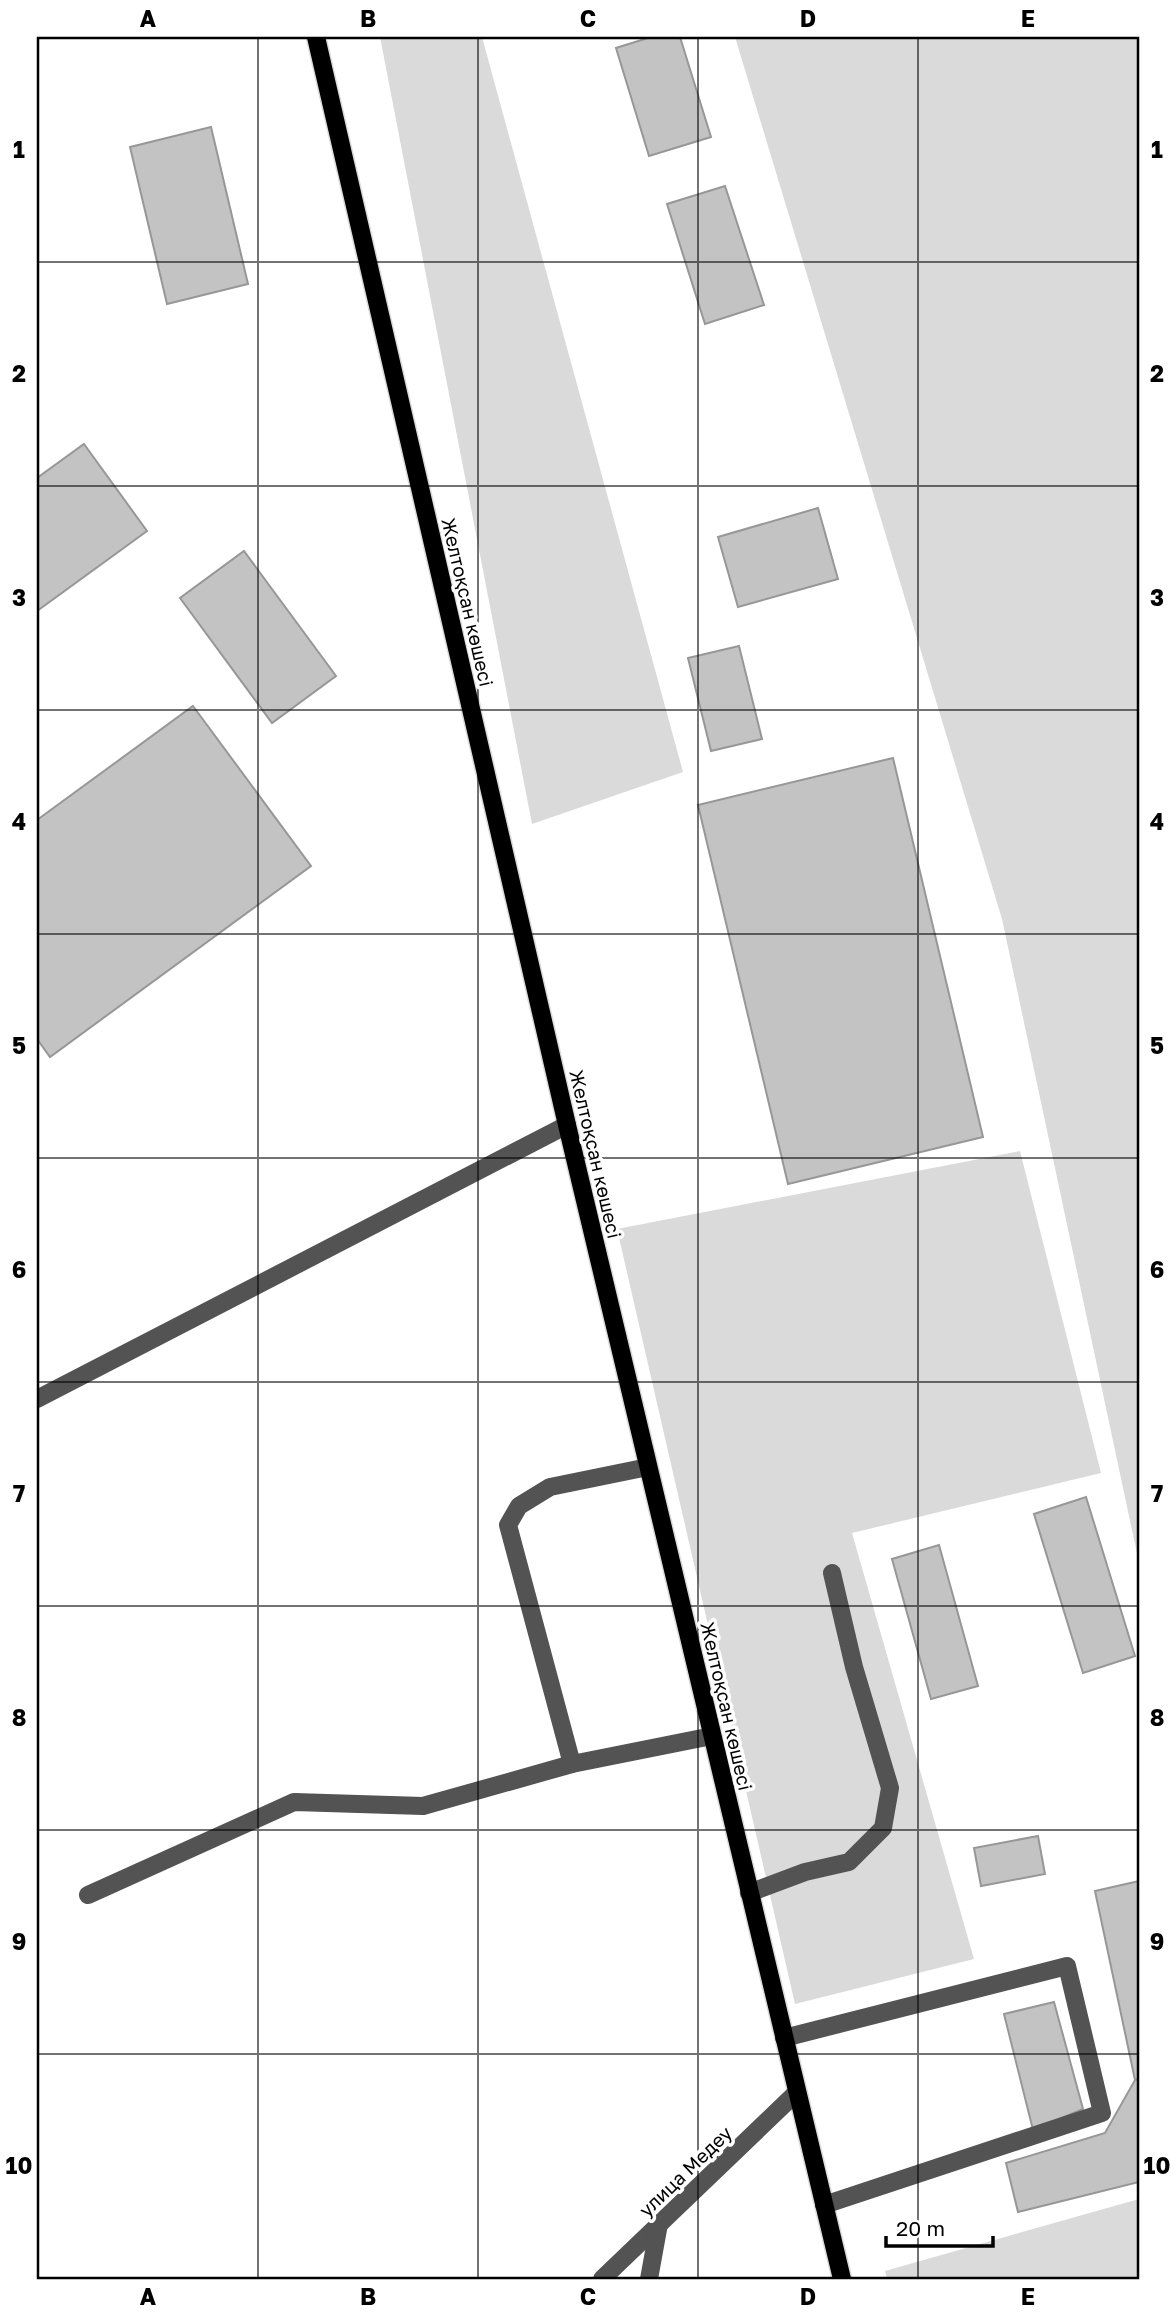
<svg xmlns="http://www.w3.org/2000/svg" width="1176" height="2316" viewBox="0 0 1176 2316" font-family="'Golos Text',sans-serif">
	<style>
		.green { fill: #dadada }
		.building { fill: #c3c3c3; stroke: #979797; stroke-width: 2 }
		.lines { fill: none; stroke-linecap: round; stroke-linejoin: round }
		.major-casing { stroke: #dbdbdb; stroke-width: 21 }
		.minor { stroke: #535353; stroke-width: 18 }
		.major { stroke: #000; stroke-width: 18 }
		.grid { fill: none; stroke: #000; stroke-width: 2; stroke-opacity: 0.55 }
		.labels { text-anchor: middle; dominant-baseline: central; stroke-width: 7; stroke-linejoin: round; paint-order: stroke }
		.street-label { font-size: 19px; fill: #000; stroke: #fff }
		.neatline { fill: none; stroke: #000; stroke-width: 2.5 }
		.grid-label { font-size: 23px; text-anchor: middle; font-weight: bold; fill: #000 }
	</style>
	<rect width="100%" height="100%" fill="#fff"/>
	<g class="green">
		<polygon points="380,37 482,37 683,772 532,824"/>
		<polygon points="735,37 1139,37 1139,1563 1002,919"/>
		<polygon points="1020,1151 1101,1473 852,1533 974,1959 795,2004 617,1229"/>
		<polygon points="1139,2199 1139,2279 887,2279 885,2271"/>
	</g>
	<g class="building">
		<polygon points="651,37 680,37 711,137 649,156 616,48"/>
		<polygon points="211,127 248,284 167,304 130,147"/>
		<polygon points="725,186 764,305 705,324 667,204"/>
		<polygon points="84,444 147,531 37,611 37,478"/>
		<polygon points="818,508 838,579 738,607 718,537"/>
		<polygon points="244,551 336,676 272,723 180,598"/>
		<polygon points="739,646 762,739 711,751 688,658"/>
		<polygon points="193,706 311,866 50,1057 37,1039 37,820"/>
		<polygon points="893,758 983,1137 788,1184 698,805"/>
		<polygon points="1086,1497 1135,1656 1083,1673 1034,1514"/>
		<polygon points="939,1545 978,1686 931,1699 892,1559"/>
		<polygon points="1038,1836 1045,1874 981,1886 974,1848"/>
		<polygon points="1139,1881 1139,2079 1135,2080 1095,1891"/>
		<polygon points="1054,2002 1083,2109 1033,2130 1004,2014"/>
		<polygon points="1139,2079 1139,2182 1018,2212 1006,2163 1105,2133 1135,2080"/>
	</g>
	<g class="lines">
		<defs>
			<polyline id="major" points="316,37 567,1125 842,2279"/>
		</defs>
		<use href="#major" class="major-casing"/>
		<g class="minor">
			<polyline points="37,1399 567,1125"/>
			<polyline points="572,1764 508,1525 519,1506 550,1487 648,1467"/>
			<polyline points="749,1893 805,1872 849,1862 883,1828 890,1788 854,1667 832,1573"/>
			<polyline points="88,1895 294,1802 423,1806 572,1764 712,1736"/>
			<polyline points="784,2038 1067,1966 1102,2113 824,2205"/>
			<polyline points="602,2279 796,2093"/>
			<polyline points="649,2279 659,2224"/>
		</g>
		<use href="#major" class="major"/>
	</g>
	<path class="grid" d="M258,37V2279M478,37V2279M698,37V2279M918,37V2279M37,262H1139M37,486H1139M37,710H1139M37,934H1139M37,1158H1139M37,1382H1139M37,1606H1139M37,1830H1139M37,2054H1139"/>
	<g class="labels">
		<g class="street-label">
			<text transform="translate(468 602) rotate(77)">Желтоқсан көшесі</text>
			<text transform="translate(596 1154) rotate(77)">Желтоқсан көшесі</text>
			<text transform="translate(727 1706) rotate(77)">Желтоқсан көшесі</text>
			<text transform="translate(685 2171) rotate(-44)">улица Медеу</text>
		</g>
	</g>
	<rect width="1176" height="2316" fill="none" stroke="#ffffff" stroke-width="77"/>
	<path d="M886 2236v10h107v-10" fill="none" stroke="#000000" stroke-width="3.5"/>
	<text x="896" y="2236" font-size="21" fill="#000000" stroke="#ffffff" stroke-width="5" paint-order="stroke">20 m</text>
	<rect x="38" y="38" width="1100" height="2240" class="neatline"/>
	<g class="grid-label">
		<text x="148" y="27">A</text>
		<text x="368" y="27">B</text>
		<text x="588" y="27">C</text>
		<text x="808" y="27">D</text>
		<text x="1028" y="27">E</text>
		<text x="19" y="158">1</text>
		<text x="1157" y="158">1</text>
		<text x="19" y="382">2</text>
		<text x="1157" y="382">2</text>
		<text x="19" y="606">3</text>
		<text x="1157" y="606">3</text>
		<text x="19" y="830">4</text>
		<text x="1157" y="830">4</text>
		<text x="19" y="1054">5</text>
		<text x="1157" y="1054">5</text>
		<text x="19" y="1278">6</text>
		<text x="1157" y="1278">6</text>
		<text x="19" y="1502">7</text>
		<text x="1157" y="1502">7</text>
		<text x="19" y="1726">8</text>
		<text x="1157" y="1726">8</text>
		<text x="19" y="1950">9</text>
		<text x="1157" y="1950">9</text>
		<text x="19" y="2174">10</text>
		<text x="1157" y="2174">10</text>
		<text x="148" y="2305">A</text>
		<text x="368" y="2305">B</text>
		<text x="588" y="2305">C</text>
		<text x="808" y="2305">D</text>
		<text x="1028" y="2305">E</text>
	</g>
</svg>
